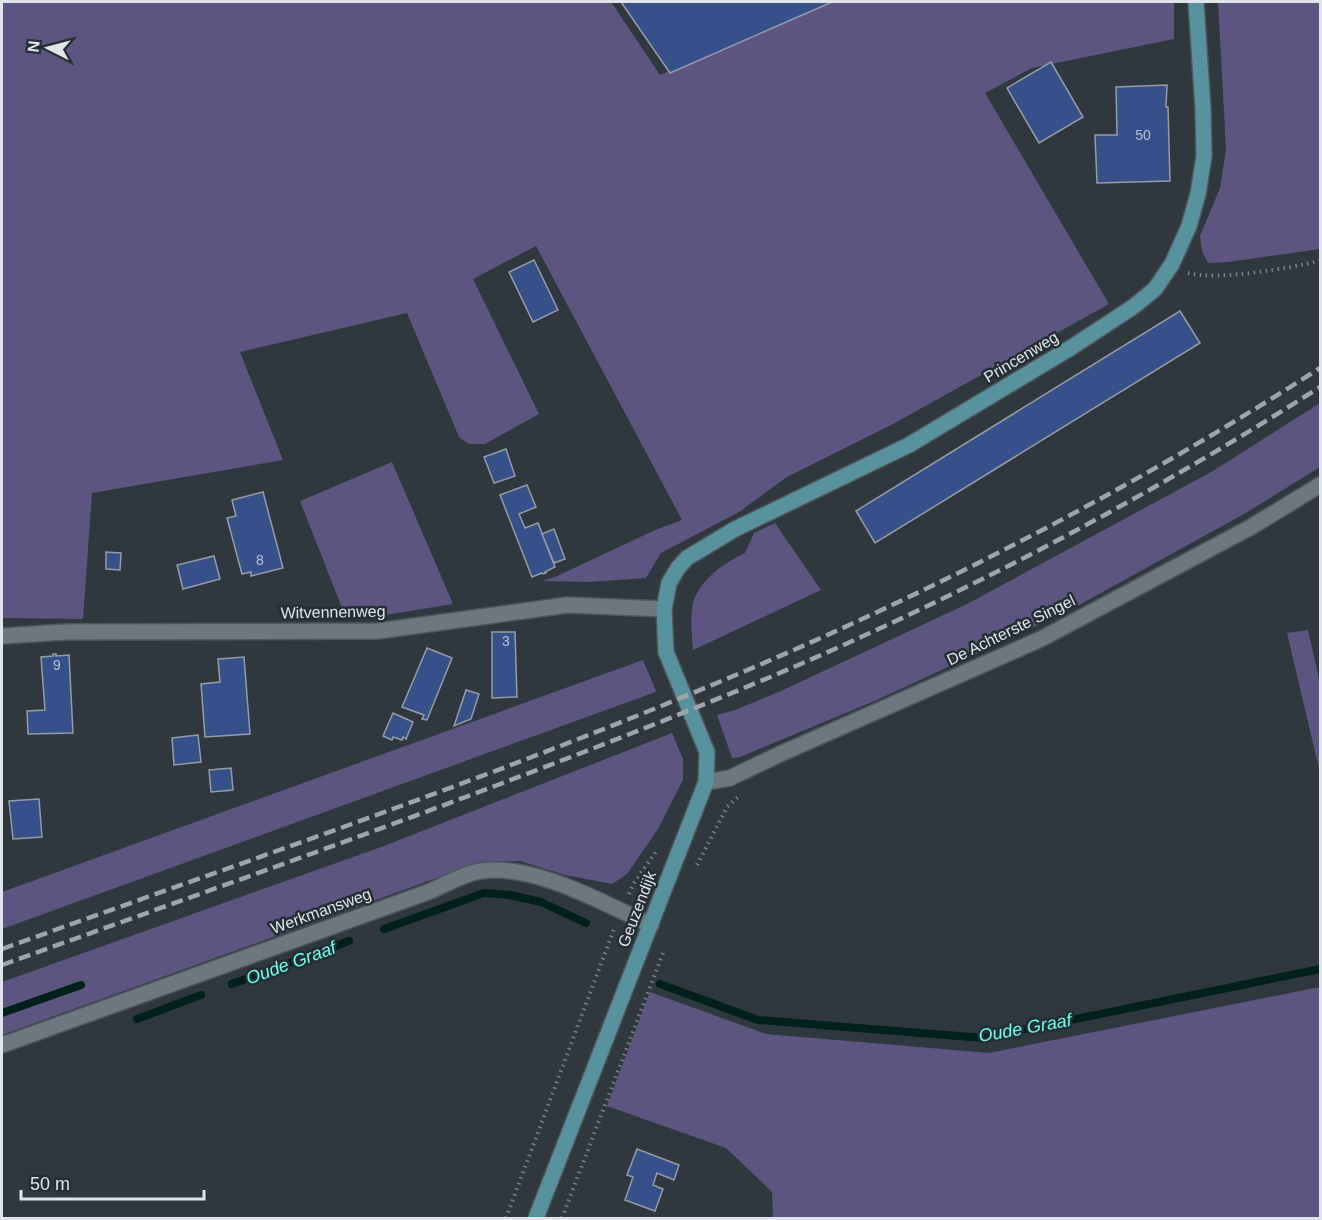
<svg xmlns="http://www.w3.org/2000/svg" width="1322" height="1220" viewBox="0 0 1322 1220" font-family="Helvetica,sans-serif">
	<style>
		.green { fill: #5c5581 }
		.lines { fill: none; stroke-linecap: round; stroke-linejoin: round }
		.stream { stroke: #00201c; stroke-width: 8 }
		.building { fill: #36518a; stroke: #969ca7; stroke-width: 1.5 }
		.street-casing { stroke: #4e565c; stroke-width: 18 }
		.secondary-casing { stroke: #4e565c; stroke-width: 18 }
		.path { stroke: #798187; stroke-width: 4; stroke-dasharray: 1.5 4.5; stroke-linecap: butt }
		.street { stroke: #6c777f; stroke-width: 15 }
		.secondary { stroke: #57929f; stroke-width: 15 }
		.rail { stroke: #9da5aa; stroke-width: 4.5; stroke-dasharray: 12 6; stroke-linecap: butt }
		.labels { text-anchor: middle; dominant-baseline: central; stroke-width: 5; stroke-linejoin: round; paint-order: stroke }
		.number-label { font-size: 14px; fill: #b5c0d2 }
		.street-label { font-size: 16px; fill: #dfe5ea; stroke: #242e34 }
		.water-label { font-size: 18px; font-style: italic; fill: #68ffed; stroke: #242e34 }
	</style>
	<rect width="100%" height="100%" fill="#2e383e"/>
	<g class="green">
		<polygon points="2,2 611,2 660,75 833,2 1174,2 1174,39 1032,68 985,93 1109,304 893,424 787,477 739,512 661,553 646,578 589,582 542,581 557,576 655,530 682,520 536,246 473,279 539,414 485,444 469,444 459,437 407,313 240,352 283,460 92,493 83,619 2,618"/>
		<polygon points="1218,2 1320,2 1320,249 1228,262 1208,263 1202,251 1200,236 1220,188 1226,149"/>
		<polygon points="1320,403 1320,467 1244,514 1070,610 877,700 740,757 732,758 717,715 735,710 781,691 967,604 1213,471"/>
		<polygon points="392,462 453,604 385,615 346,618 300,501"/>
		<path d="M775,523L821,590L693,650C692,636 689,609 695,597C705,576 726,562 745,553L754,533Z"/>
		<polygon points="1308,630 1320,683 1320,773 1287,633"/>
		<polygon points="643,660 656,691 653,693 2,929 2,892"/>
		<polygon points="672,733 683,759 683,780 658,829 627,874 612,884 565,875 520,861 481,862 2,1035 2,982 384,846"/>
		<polygon points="1320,987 1320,1218 773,1218 772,1192 726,1148 607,1106 650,992 766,1034 989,1053"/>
	</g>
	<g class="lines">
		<g class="stream">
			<polyline points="384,929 484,893 510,895 541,902 586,923"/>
			<polyline points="232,984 349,941"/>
			<polyline points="660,984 758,1020 983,1038 1320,969"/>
			<polyline points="2,1013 81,985"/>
			<polyline points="137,1019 201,995"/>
		</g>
	</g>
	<g class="building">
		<polygon points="621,2 832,2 670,73"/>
		<polygon points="1051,62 1083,117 1039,143 1007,88"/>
		<polygon points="1167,85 1166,107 1168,107 1170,181 1097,183 1095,135 1117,135 1116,87"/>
		<polygon points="534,260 558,310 533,322 509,272"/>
		<polygon points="1180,311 1200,343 875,543 856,511"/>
		<polygon points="506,449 515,476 494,483 484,457"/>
		<polygon points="527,485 536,507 519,514 525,528 538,523 555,567 545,572 546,573 543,574 542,573 532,577 500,495"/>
		<polygon points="263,492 283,568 251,576 251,572 242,574 227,518 236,516 232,500"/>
		<polygon points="554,529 565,559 554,563 542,534"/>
		<polygon points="106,552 121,553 120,570 106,569"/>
		<polygon points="214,556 220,579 183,589 177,565"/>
		<polygon points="492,632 515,632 517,697 492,698"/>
		<polygon points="427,648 452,658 427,720 422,719 424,715 402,707"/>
		<polygon points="53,654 56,654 56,656 69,655 73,733 28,734 27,711 45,710 41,657 53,656"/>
		<polygon points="244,657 250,734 205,737 201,684 220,682 218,659"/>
		<polygon points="466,690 479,694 471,719 454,726"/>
		<polygon points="393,713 413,722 406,739 403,737 402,740 393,737 392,740 383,736"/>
		<polygon points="198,735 201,762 174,765 172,738"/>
		<polygon points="231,768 233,790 211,792 209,770"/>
		<polygon points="39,799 42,837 13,839 9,801"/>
		<polygon points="637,1149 679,1165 674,1180 657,1173 653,1185 663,1189 655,1211 625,1200 633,1177 627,1175"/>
	</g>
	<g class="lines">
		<defs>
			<g id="street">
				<polyline points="2,636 66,632 378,631 567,605 664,609"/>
				<polyline points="706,782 730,778 780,754 1041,639 1251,527 1320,485"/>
				<path d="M2,1045L428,892C443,886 465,873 480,871C534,863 603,903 651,925"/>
			</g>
			<polyline id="secondary" points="536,1218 706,782 707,752 666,652 664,609 669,583 678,568 687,558 735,529 909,445 1072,347 1133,307 1155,289 1172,264 1189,226 1198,194 1204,156 1203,109 1196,2"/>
		</defs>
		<use href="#street" class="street-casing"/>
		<use href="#secondary" class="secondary-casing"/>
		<g class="path">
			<path d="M1188,273C1218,281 1289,268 1320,261"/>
			<polyline points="697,865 727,807 738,797"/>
			<polyline points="629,894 634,883 657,850"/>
			<polyline points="506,1218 614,929"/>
			<polyline points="562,1218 663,953"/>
		</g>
		<use href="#street" class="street"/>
		<use href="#secondary" class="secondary"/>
		<g class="rail">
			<path d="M2,949C268,853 537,763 796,649C977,569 1154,475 1320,368"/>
			<path d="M2,965C243,878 485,794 722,697C929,613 1133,507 1320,387"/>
		</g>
	</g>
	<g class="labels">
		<g class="number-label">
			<text x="1143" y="135">50</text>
			<text x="260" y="560">8</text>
			<text x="506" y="641">3</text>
			<text x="57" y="665">9</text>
		</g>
		<g class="street-label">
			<text transform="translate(1021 357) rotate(-31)">Princenweg</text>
			<text transform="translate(333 612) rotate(-1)">Witvennenweg</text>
			<text transform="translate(1011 630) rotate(-26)">De Achterste Singel</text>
			<text transform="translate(637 909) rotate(-69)">Geuzendijk</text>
			<text transform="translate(321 911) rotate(-20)">Werkmansweg</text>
		</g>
		<g class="water-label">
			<text transform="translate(291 963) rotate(-20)">Oude Graaf</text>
			<text transform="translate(1025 1028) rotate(-10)">Oude Graaf</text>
		</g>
	</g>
	<rect width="1322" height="1220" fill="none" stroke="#dfe5ea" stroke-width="6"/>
	<g transform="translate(48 48) rotate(276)" stroke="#242e34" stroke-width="4.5" paint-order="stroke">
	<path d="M0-4.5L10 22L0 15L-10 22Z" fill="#dfe5ea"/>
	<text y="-9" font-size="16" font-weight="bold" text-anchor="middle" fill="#dfe5ea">N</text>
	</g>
	<path d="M21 1190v9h183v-9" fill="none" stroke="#dfe5ea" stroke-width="3"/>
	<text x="30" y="1190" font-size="18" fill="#dfe5ea" stroke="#242e34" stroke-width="4.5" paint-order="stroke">50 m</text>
</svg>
